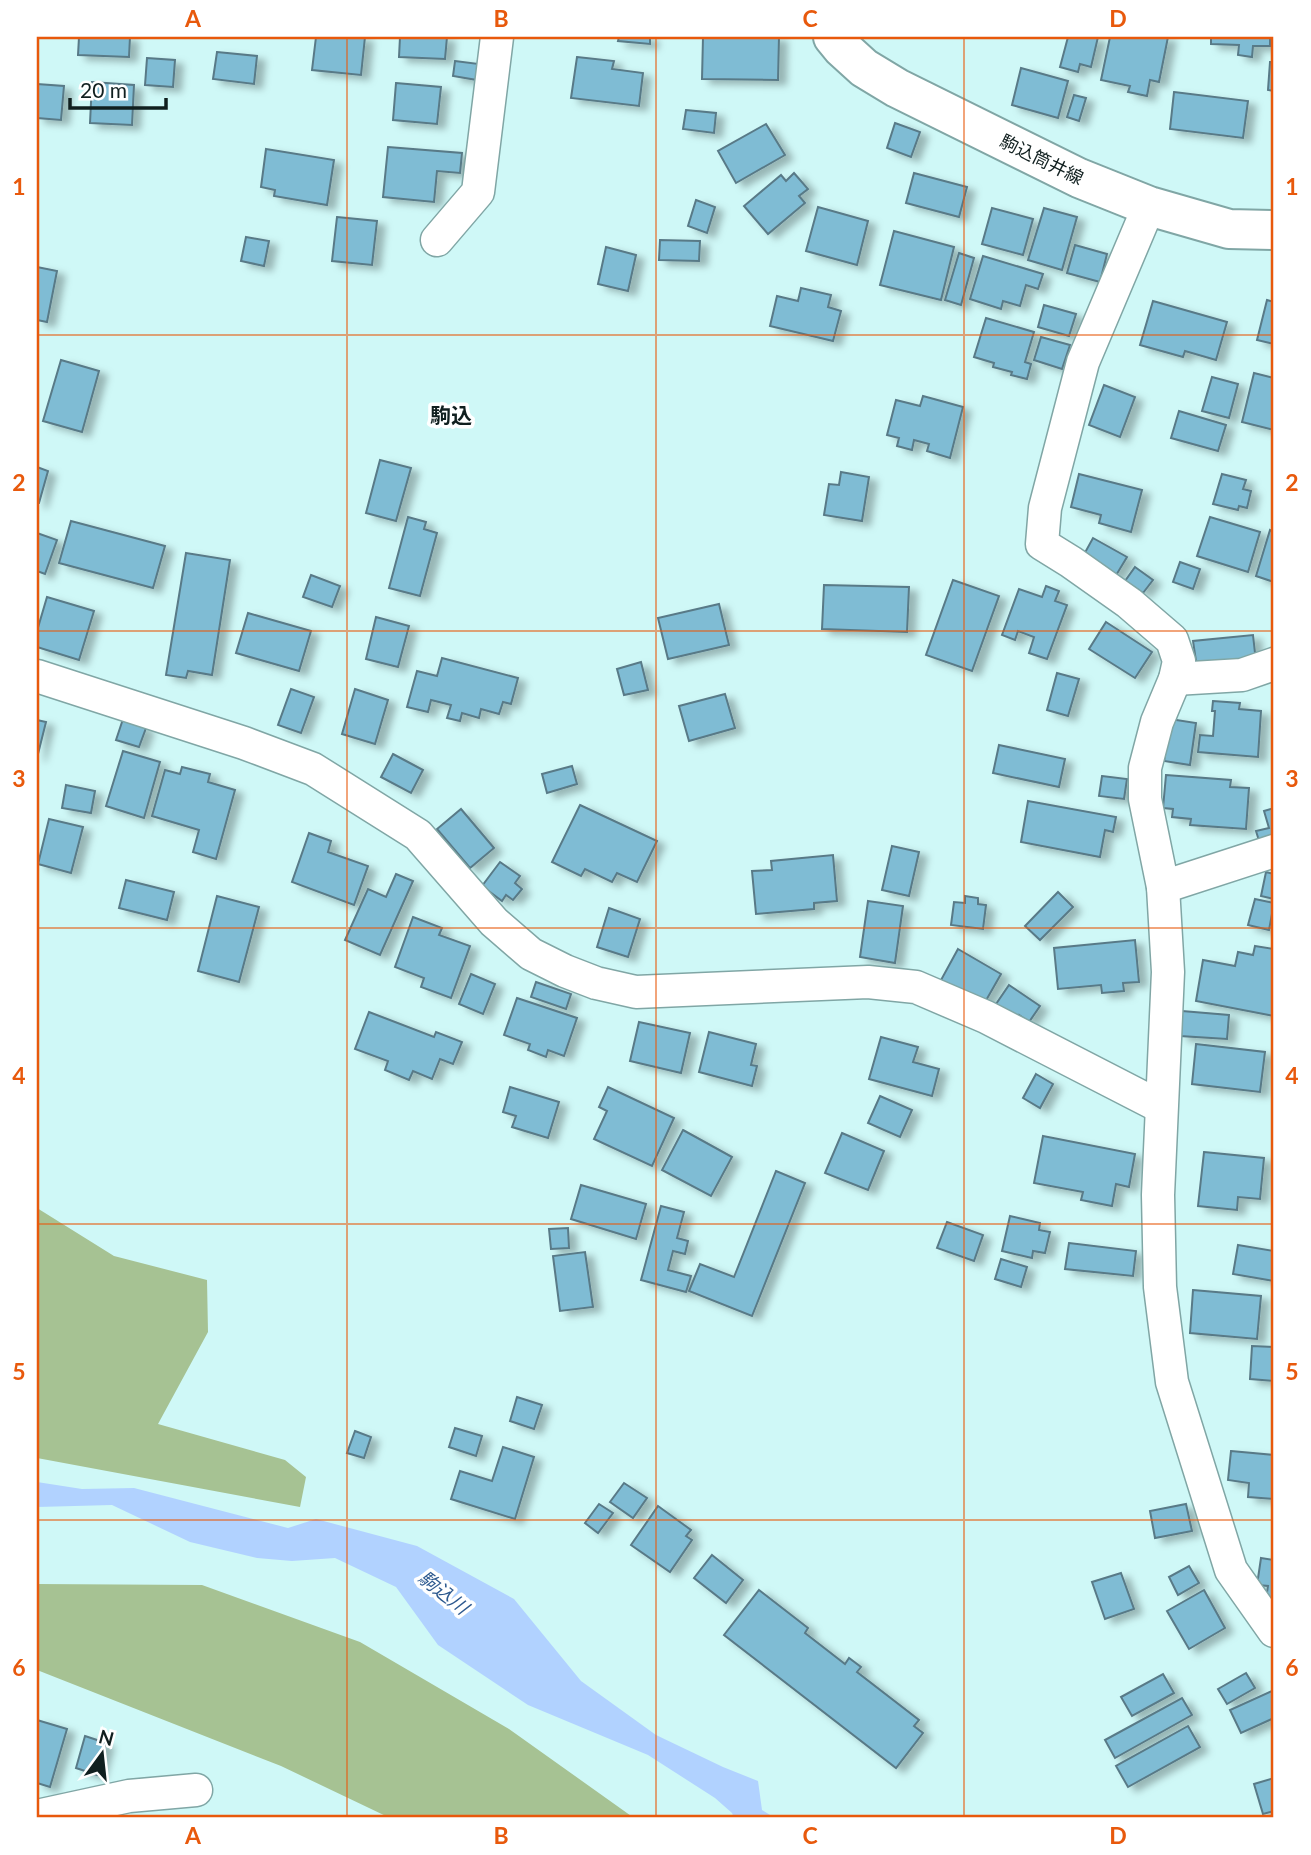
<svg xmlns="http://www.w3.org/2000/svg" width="1311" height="1855" viewBox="0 0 1311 1855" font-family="Lato,'Noto Sans JP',sans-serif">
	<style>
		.forest { fill: #a6c293 }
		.water { fill: #b1d2ff }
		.building { fill: #7fbcd4; stroke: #597a87; stroke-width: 2; filter: url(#shadow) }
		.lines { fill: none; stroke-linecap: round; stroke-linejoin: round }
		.minor-casing { stroke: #80a6a5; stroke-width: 35 }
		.major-casing { stroke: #80a6a5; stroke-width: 42 }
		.minor { stroke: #fff; stroke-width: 32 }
		.major { stroke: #fff; stroke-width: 38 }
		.grid { fill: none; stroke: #e8590c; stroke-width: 2; stroke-opacity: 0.55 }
		.labels { text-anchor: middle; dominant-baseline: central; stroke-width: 7; stroke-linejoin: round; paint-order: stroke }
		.street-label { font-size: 18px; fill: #101f1f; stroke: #fff }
		.water-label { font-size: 19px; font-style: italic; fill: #2d598f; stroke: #fff }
		.quarter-label { font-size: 21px; font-weight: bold; fill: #101f1f; stroke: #fff }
		.neatline { fill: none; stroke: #e8590c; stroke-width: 2.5 }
		.grid-label { font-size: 23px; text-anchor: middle; font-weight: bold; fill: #e8590c }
	</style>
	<defs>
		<filter id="shadow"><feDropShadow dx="8" dy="4.5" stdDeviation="3.5" flood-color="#0004"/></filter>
	</defs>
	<rect width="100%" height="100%" fill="#cff8f7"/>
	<g class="forest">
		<polygon points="37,1208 114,1256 207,1280 208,1332 158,1424 285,1460 306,1477 300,1507 37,1458"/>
		<polygon points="37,1584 202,1585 360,1642 509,1729 634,1818 390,1818 281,1766 37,1670"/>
	</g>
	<polygon class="water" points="37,1482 82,1489 134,1488 288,1528 316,1519 417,1546 514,1599 581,1681 656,1735 723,1767 758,1781 762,1810 775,1818 734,1818 732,1813 715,1798 648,1755 528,1705 438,1645 396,1587 335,1558 292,1561 257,1558 190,1542 112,1505 37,1507"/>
	<g class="building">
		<polygon points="79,37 130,37 129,57 78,55"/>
		<polygon points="316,37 365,37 361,75 312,70"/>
		<polygon points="400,37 447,37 445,59 399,57"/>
		<polygon points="619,37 650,37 650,44 618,41"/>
		<polygon points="703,37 779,37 778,80 702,79"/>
		<polygon points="1068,37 1098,37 1091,67 1080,64 1078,72 1060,67"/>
		<polygon points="1110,37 1168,37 1159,82 1150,80 1147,96 1128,92 1130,86 1101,80"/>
		<polygon points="1211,37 1270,37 1270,46 1253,46 1252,57 1238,55 1239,45 1211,44"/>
		<polygon points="217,52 257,56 254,84 213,79"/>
		<polygon points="577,57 614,61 612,69 643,73 639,106 571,98"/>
		<polygon points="147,58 175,60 173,87 145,85"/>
		<polygon points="455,61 479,64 477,80 453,76"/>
		<polygon points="1270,62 1274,62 1274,91 1268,90"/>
		<polygon points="1021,68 1068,81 1058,118 1012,105"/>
		<polygon points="92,82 134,85 132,125 90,123"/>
		<polygon points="396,83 441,87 437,124 393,120"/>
		<polygon points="37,84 64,86 61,120 37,118"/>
		<polygon points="1174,92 1248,101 1243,138 1170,129"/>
		<polygon points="1074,95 1086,98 1079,121 1067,117"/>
		<polygon points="686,110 716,113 714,133 683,129"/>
		<polygon points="895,123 920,132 911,157 887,148"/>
		<polygon points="766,124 785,155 736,183 718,151"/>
		<polygon points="388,147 462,153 460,173 437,171 434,202 383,197"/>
		<polygon points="266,149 334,160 327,205 274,196 275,190 261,187"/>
		<polygon points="794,173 808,189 799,196 805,203 768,234 744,206 781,175 786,181"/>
		<polygon points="914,173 967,187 959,217 906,203"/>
		<polygon points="696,200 715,207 707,233 688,226"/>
		<polygon points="818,207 868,221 857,265 806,251"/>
		<polygon points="992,208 1033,219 1023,255 982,244"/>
		<polygon points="1044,208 1077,217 1062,270 1028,260"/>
		<polygon points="337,217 377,221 372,265 332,261"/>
		<polygon points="894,231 954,247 941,300 880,285"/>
		<polygon points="246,237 269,241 264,266 241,261"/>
		<polygon points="660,240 700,241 699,261 659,260"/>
		<polygon points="1075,245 1107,254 1100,282 1067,273"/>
		<polygon points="606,247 636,255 628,291 598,284"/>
		<polygon points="959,253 974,258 961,305 945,300"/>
		<polygon points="983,256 1043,274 1038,289 1026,285 1020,306 1003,301 1001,309 970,299"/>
		<polygon points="37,267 57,271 47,322 37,320"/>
		<polygon points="801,288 831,295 828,307 841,311 833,341 770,326 777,296 798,301"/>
		<polygon points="1267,300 1274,302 1274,344 1257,340"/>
		<polygon points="1153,301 1227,322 1216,360 1185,351 1183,357 1140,345"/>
		<polygon points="1044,305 1076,314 1069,336 1038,327"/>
		<polygon points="986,318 1034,332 1025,362 1031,364 1027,379 1011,375 1012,372 993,367 994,363 974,357"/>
		<polygon points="1041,337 1070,345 1062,369 1034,360"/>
		<polygon points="61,360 99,371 82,432 43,421"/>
		<polygon points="1254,373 1274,378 1274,430 1242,422"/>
		<polygon points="1212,377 1238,384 1229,418 1202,411"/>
		<polygon points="1104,385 1135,397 1120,437 1089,425"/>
		<polygon points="923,396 963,407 950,458 927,451 929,444 914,440 912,450 897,446 899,438 887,435 896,400 920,406"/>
		<polygon points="1179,411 1226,425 1218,451 1171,438"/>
		<polygon points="380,460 411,468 396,521 366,513"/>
		<polygon points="37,467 48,471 39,503 37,503"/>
		<polygon points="841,472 869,477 862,521 824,515 829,484 839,485"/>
		<polygon points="1079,474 1142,490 1131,532 1099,523 1101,515 1071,507"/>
		<polygon points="1222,474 1246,480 1243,489 1251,491 1247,508 1239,506 1238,510 1213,504"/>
		<polygon points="408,517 426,522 424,529 437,533 420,596 389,588"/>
		<polygon points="1210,517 1260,532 1248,572 1197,556"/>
		<polygon points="71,521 165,546 153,588 59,563"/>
		<polygon points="1270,530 1274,532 1274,582 1256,576"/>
		<polygon points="37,533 57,540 45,574 37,571"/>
		<polygon points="1093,538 1127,557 1115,577 1082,558"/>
		<polygon points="186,553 230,560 212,675 188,671 186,678 166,675"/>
		<polygon points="1180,562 1200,569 1193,589 1173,582"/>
		<polygon points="1135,567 1153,580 1143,593 1125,581"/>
		<polygon points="311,575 340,586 332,607 303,597"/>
		<polygon points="953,580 999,596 972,671 926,655"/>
		<polygon points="824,585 909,587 907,632 822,629"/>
		<polygon points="1046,586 1059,591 1055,601 1067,605 1047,659 1029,653 1034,637 1018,631 1015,640 1002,635 1019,589 1042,597"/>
		<polygon points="47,597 94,611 79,660 37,647 37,631"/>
		<polygon points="719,604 729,645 668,659 658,618"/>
		<polygon points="248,613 311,631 299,671 236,653"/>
		<polygon points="376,617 409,626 398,667 366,659"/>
		<polygon points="1106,622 1152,652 1135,678 1089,649"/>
		<polygon points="1253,635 1256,662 1197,668 1193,641"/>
		<polygon points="442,658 518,678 511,704 503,702 499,714 481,709 479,718 462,713 460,721 447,718 451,705 431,700 428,712 407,707 417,671 437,676"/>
		<polygon points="641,662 648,690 624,695 617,669"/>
		<polygon points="1057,673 1079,679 1068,716 1047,710"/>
		<polygon points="291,689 314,697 301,733 278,725"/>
		<polygon points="355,689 388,700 375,744 342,734"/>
		<polygon points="725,694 735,728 689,741 679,706"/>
		<polygon points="1213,701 1240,703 1239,709 1261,711 1258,757 1198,752 1200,735 1213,736 1215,711 1212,711"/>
		<polygon points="123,719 146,728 139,747 116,740"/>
		<polygon points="1170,719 1196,723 1190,765 1164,761"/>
		<polygon points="37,720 46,722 37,758"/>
		<polygon points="999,745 1065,759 1059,787 993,773"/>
		<polygon points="123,751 160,762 144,818 106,806"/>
		<polygon points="393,754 423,770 411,793 381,777"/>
		<polygon points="572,766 577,784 547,793 542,774"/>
		<polygon points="182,767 210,774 208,782 235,790 216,859 193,852 199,830 152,816 165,770 180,774"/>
		<polygon points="1166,775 1231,780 1230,787 1249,788 1246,829 1190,825 1191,819 1172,817 1173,809 1163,808"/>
		<polygon points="1102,776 1127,779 1124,799 1099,796"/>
		<polygon points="66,785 95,791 91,813 62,808"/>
		<polygon points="1028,801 1116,817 1113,832 1105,830 1100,857 1021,842"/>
		<polygon points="580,805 657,841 637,882 617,873 612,882 585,869 581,876 552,862"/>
		<polygon points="1274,808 1274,840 1260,844 1256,831 1269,828 1264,811"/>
		<polygon points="461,809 494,848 470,868 437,829"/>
		<polygon points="49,819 83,827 71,873 38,864"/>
		<polygon points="309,833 331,841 328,852 368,866 354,905 292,882"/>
		<polygon points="892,846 919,852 909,896 882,890"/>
		<polygon points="833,855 837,901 814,903 814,909 756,914 752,871 772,870 771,861"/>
		<polygon points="500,862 520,876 515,883 522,889 513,900 506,895 502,901 482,886"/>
		<polygon points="1266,872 1274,874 1274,899 1261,896"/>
		<polygon points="396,874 413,881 380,955 345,940 368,889 386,897"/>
		<polygon points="126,880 174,892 167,920 119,908"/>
		<polygon points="1058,892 1073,907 1040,940 1025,926"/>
		<polygon points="217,896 259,907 239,982 198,971"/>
		<polygon points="965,896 978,898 978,904 986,905 983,929 951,925 954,902 965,903"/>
		<polygon points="1255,899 1274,903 1269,930 1248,925"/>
		<polygon points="868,901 903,906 895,963 860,957"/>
		<polygon points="609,908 640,919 628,957 597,947"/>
		<polygon points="413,917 442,928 439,935 470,946 451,998 421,987 424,978 395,967"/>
		<polygon points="1135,940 1139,982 1123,983 1124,991 1102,993 1101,985 1058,989 1054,948"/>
		<polygon points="1255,946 1274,949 1274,1016 1196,1001 1203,960 1235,966 1238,952 1253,955"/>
		<polygon points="958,949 1001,974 984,1004 941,980"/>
		<polygon points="471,974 495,984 483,1014 459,1004"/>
		<polygon points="536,982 571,994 566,1009 531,997"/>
		<polygon points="1009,985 1040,1006 1029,1022 1019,1015 1015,1021 994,1007"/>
		<polygon points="517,998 577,1018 564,1056 548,1050 546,1057 528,1050 530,1044 504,1035"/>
		<polygon points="1182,1011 1229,1015 1227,1039 1180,1036"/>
		<polygon points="369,1012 434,1037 436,1032 462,1042 453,1064 440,1059 432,1079 413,1071 409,1080 385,1070 388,1061 355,1049"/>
		<polygon points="639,1022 690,1033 681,1073 630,1061"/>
		<polygon points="709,1032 756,1044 751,1065 757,1066 752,1086 699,1072"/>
		<polygon points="881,1037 918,1047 913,1062 939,1069 932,1096 869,1079"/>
		<polygon points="1196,1044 1265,1052 1260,1092 1192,1084"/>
		<polygon points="1036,1074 1053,1084 1040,1108 1023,1098"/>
		<polygon points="510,1087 559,1102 548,1138 512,1127 516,1116 503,1112"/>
		<polygon points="608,1087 674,1118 652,1166 594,1139 607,1111 599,1107"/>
		<polygon points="880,1096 912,1110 900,1137 868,1123"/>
		<polygon points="683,1130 732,1157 711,1196 662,1170"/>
		<polygon points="842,1133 884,1151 868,1190 825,1173"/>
		<polygon points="1043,1136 1135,1154 1129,1187 1116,1184 1112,1206 1081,1200 1083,1192 1034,1183"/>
		<polygon points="1204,1152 1264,1158 1260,1199 1238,1197 1237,1210 1198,1206"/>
		<polygon points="776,1171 805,1183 752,1316 689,1291 700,1264 734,1277"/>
		<polygon points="581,1185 646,1204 636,1239 571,1219"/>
		<polygon points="661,1206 684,1212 677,1238 688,1241 685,1254 673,1251 668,1270 691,1276 686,1292 641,1280"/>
		<polygon points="1010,1216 1040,1223 1039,1230 1050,1232 1045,1253 1033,1251 1032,1258 1002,1251"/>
		<polygon points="947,1222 983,1235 974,1261 937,1248"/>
		<polygon points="568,1228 569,1248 551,1249 549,1229"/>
		<polygon points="1069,1243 1136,1251 1133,1276 1065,1269"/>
		<polygon points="1238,1245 1274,1251 1274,1281 1233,1274"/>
		<polygon points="585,1252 593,1307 560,1311 553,1256"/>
		<polygon points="1001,1259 1027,1267 1021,1287 995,1279"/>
		<polygon points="1193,1290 1261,1296 1257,1339 1190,1333"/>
		<polygon points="1252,1346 1274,1347 1274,1381 1250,1379"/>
		<polygon points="517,1397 542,1405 534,1429 510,1421"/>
		<polygon points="455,1428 482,1436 476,1456 449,1447"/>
		<polygon points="355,1431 371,1437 364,1458 347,1453"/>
		<polygon points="503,1447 534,1457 515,1519 451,1499 460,1471 492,1481"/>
		<polygon points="1231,1451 1274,1455 1274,1499 1248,1497 1249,1483 1228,1480"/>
		<polygon points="624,1483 647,1498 633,1518 610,1502"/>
		<polygon points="599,1504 613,1513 598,1533 585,1523"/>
		<polygon points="1186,1504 1192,1531 1155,1538 1150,1511"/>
		<polygon points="658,1506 691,1530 686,1536 692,1540 670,1572 631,1545"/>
		<polygon points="712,1555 743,1580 726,1603 694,1578"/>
		<polygon points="1261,1558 1274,1560 1274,1600 1266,1599 1268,1586 1257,1585"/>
		<polygon points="1189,1566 1199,1583 1178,1595 1169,1577"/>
		<polygon points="1121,1573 1134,1609 1105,1619 1092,1582"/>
		<polygon points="759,1590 808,1628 805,1633 845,1664 849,1658 861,1667 857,1672 919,1720 914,1726 923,1733 896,1768 724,1635"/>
		<polygon points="1204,1590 1225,1628 1189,1649 1167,1611"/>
		<polygon points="1246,1673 1255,1688 1227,1704 1218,1689"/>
		<polygon points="1163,1674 1174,1693 1132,1716 1121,1697"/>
		<polygon points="1274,1690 1274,1718 1241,1733 1230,1710"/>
		<polygon points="1182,1698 1192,1715 1115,1758 1105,1740"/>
		<polygon points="37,1720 67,1729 50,1787 37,1783"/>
		<polygon points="1188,1726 1200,1747 1128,1787 1116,1766"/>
		<polygon points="85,1736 106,1743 97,1775 76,1768"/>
		<polygon points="1274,1778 1274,1811 1263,1814 1254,1784"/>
	</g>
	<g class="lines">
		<defs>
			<g id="minor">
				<polyline points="1149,206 1083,362 1045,508 1042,544 1071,562 1129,603 1172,640 1179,661 1175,679 1157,722 1145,768 1145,799 1163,887 1168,972 1158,1195 1160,1287 1172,1382 1231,1570 1274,1631"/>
				<polyline points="437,240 478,192 497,37"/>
				<polyline points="37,676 244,743 313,769 418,835 494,922 531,954 565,971 596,983 636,992 868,982 916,987 986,1017 1161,1107"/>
				<polyline points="1175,679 1242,675 1274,664"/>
				<polyline points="1163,887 1274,851"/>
				<polyline points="37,1816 129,1796 196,1790"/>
			</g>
			<polyline id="major" points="833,37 842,48 864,68 897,88 1079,178 1149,206 1229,229 1274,230"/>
		</defs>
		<use href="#minor" class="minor-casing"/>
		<use href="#major" class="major-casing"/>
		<use href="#minor" class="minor"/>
		<use href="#major" class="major"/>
	</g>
	<path class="grid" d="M347,37V1818M656,37V1818M964,37V1818M37,335H1274M37,631H1274M37,928H1274M37,1224H1274M37,1520H1274"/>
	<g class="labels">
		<g class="street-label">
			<text transform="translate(1042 159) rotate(26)">駒込筒井線</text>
		</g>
		<g class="water-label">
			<text transform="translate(444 1592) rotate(38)">駒込川</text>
		</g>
		<g class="quarter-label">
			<text x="451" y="414">駒込</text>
		</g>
	</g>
	<rect width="1311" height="1855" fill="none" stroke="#ffffff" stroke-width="77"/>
	<g transform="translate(102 1754) rotate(15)" stroke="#ffffff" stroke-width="5" paint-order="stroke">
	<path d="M0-5L12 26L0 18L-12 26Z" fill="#101f1f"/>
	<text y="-10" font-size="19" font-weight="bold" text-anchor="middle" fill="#101f1f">N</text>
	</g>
	<path d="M70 98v10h96v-10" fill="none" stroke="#101f1f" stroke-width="3.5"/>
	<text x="80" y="98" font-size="21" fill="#101f1f" stroke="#ffffff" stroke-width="5" paint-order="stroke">20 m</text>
	<rect x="38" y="38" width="1234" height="1778" class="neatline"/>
	<g class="grid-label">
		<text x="193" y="27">A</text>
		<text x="501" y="27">B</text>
		<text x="810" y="27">C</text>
		<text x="1118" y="27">D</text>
		<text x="19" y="195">1</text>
		<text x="1292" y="195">1</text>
		<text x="19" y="491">2</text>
		<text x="1292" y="491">2</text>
		<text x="19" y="787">3</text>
		<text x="1292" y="787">3</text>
		<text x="19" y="1084">4</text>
		<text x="1292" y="1084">4</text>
		<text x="19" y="1380">5</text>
		<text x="1292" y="1380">5</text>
		<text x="19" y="1676">6</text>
		<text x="1292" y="1676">6</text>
		<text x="193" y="1844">A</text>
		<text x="501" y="1844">B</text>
		<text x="810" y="1844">C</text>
		<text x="1118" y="1844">D</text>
	</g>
</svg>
